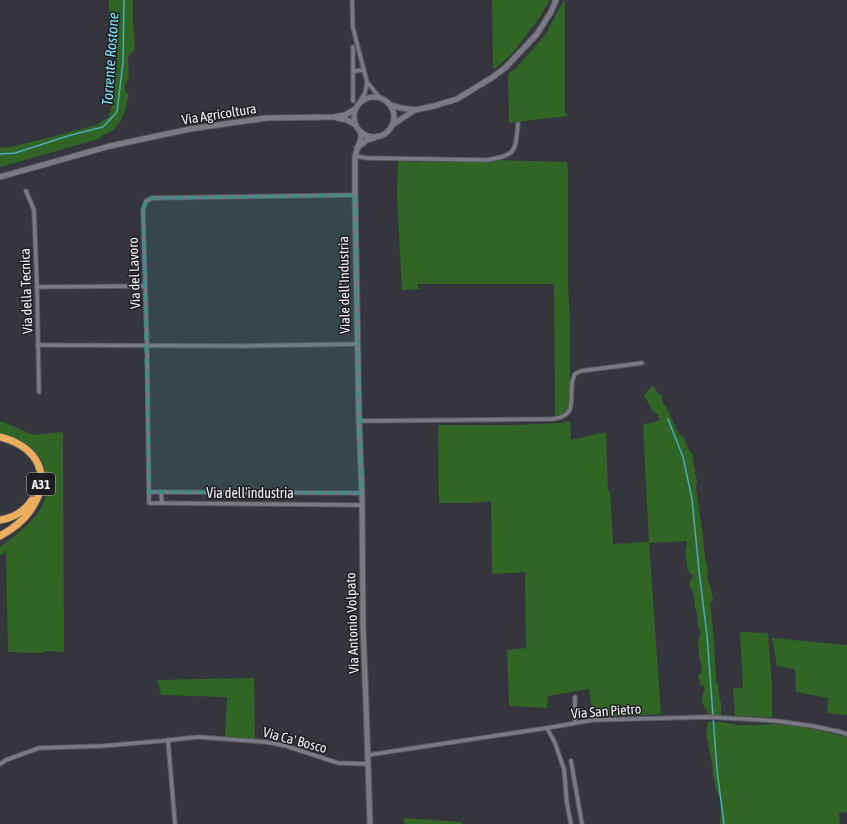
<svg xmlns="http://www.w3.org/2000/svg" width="847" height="824" viewBox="0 0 847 824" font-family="'Asap Condensed',sans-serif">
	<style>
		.green { fill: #316525 }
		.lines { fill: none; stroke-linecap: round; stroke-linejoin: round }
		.stream { stroke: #4dabbb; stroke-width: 1.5 }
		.street-casing { stroke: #54555b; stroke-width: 5.5 }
		.secondary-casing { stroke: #54555b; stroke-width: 7 }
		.highway-casing { stroke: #54555b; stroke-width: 9 }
		.street { stroke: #797a83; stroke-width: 3.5 }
		.secondary { stroke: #797a83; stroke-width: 5 }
		.highway { stroke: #eaae5d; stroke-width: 7 }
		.marked { fill: #3d8f8a; fill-opacity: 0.2; stroke: #3d8f8a; stroke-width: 3; stroke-dasharray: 8 5; stroke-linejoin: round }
		.labels { text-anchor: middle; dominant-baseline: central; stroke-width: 3; stroke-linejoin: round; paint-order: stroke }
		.shield { fill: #1d1d21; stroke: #b3b3b8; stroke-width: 1 }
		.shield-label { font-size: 13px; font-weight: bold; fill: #f3f3f9 }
		.street-label { font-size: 14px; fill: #f3f3f9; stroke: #1d1d21 }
		.water-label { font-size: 15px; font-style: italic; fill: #83e3f7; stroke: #1d1d21 }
	</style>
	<rect width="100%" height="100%" fill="#35353d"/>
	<g class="green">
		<polygon points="109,0 133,0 133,23 135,48 133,52 129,55 128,60 129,77 125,85 125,92 129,94 125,111 119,123 112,131 103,135 98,139 0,167 0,148 10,147 44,139 96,125 109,117 114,96 115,80 113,75 116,69 117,54 116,50 110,51 109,9"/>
		<polygon points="492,0 550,0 540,17 512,54 493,70"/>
		<polygon points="564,0 565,0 565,111 568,116 509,123 508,74 515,69 545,35"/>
		<polygon points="398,160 409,162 490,162 496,160 567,162 568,172 568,287 570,321 570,409 564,416 555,416 554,284 417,284 419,289 402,290 397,196"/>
		<path d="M653,385L657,392L662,396L663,403L666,407L679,434L684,437L686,445L692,454L697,483L696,485V489L702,529L705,558L708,569L707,578L710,586L713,600L710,602L714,639L715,663L716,675V681L719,687L718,690L721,704V715H710C703,704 698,702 705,689L704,686L700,685V681L698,677L702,670L700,660L699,658L698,640L700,636V631L698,626L697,613L695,607L694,596L689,584L692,579V575L688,571L685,550L686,547L687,545V541L649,543L661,714L593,718L589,689L548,696L547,708L509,706L507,650L526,648L525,572L492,574L491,501L472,503H439L438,425H512L560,423L570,421L571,440L606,432L608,490L610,491L613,544L649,542L643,425L660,420C659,416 657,413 653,412L644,395Z"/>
		<path d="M0,421L8,424L33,435L63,432L64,652L44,651L43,653L8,652L6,551L0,556V547C14,536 29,526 39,511C45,502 48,491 47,479C44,452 25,439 0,434Z"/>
		<polygon points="740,632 768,633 772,686 772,717 735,716 733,688 743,688"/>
		<polygon points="772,638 847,645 847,715 827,713 828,698 796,692 795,669 777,666"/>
		<polygon points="254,678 255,739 225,738 227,697 161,695 158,680"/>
		<polygon points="708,722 722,722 737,725 753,725 776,724 803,727 847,737 847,812 839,813 840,824 720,824 721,809 720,799 716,790 713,775 712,762 706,735"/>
		<polygon points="404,818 461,822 461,824 404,824"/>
	</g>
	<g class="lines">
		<g class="stream">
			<polyline points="0,154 15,153 71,135 103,127 117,112 123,62 124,0"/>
			<polyline points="668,419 683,457 692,499 699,571 707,635 717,770 724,824"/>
		</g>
		<defs>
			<g id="street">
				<polyline points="352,0 353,28 367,82 380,98"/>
				<polyline points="353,47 353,101"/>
				<polyline points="353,71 364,70"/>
				<polyline points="359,103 365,93 367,82"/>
				<path d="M355,156L367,158L487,160C517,155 515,152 518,124"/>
				<polyline points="26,191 34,210 37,287 39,392"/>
				<polyline points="355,195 152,198 146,201 143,210 147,345 149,503 362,505"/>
				<polyline points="37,287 145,286"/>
				<polyline points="38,345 244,346 357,344"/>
				<path d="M359,421L552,419C577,416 570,402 572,383C573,380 573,377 575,374C576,373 579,372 581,371L642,363"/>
				<polyline points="149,492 362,493"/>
				<polyline points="161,492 162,503"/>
				<polyline points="575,697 575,723"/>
				<polyline points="547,728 555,743 564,769 567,804 571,824"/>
				<polyline points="168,740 175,824"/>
				<polyline points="368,755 547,728 593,720 708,717 762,720 777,721 812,726 841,732 847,734"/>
				<polyline points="571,761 582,824"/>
				<polyline points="0,764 6,760 39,748 102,746 161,741 198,737 266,742 286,746 338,763 368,764"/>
			</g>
			<g id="secondary">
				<circle cx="374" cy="117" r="20"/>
				<polyline points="390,105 401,108 415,110"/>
				<polyline points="337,118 347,120 356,125"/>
				<polyline points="392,125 415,110 434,106 457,99 493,77 506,67 537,34 551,12 556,0"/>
				<polyline points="361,132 361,138 355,156 355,195 359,421 362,493 363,626 366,703 370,824"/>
				<polyline points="357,148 367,140 374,138"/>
				<polyline points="0,177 110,146 190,129 267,118 334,117 345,115 355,109"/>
			</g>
			<g id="highway">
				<path d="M0,437C38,447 54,476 30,511C23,521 11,530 0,536"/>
				<path d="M0,520C14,518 24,512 32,500"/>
			</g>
		</defs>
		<use href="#street" class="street-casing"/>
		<use href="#secondary" class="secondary-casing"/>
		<use href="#highway" class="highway-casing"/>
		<use href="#street" class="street"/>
		<use href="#secondary" class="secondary"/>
		<use href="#highway" class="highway"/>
	</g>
	<path class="marked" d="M355,195L362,493L149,492L143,210L146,201L152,198Z"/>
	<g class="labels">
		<rect class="shield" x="27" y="473" width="28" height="22" rx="3"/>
		<g class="shield-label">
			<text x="41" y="484">A31</text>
		</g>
		<g class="street-label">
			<text transform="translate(219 114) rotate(-9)">Via Agricoltura</text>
			<text transform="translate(134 273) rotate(-92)">Via del Lavoro</text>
			<text transform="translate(344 285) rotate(-91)">Viale dell'Industria</text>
			<text transform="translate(26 291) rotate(-92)">Via della Tecnica</text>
			<text x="250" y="493">Via dell'industria</text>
			<text transform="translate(352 623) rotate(-92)">Via Antonio Volpato</text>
			<text transform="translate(606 711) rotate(-4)">Via San Pietro</text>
			<text transform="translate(295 740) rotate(15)">Via Ca' Bosco</text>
		</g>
		<g class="water-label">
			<text transform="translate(110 59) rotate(-86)">Torrente Rostone</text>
		</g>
	</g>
</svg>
